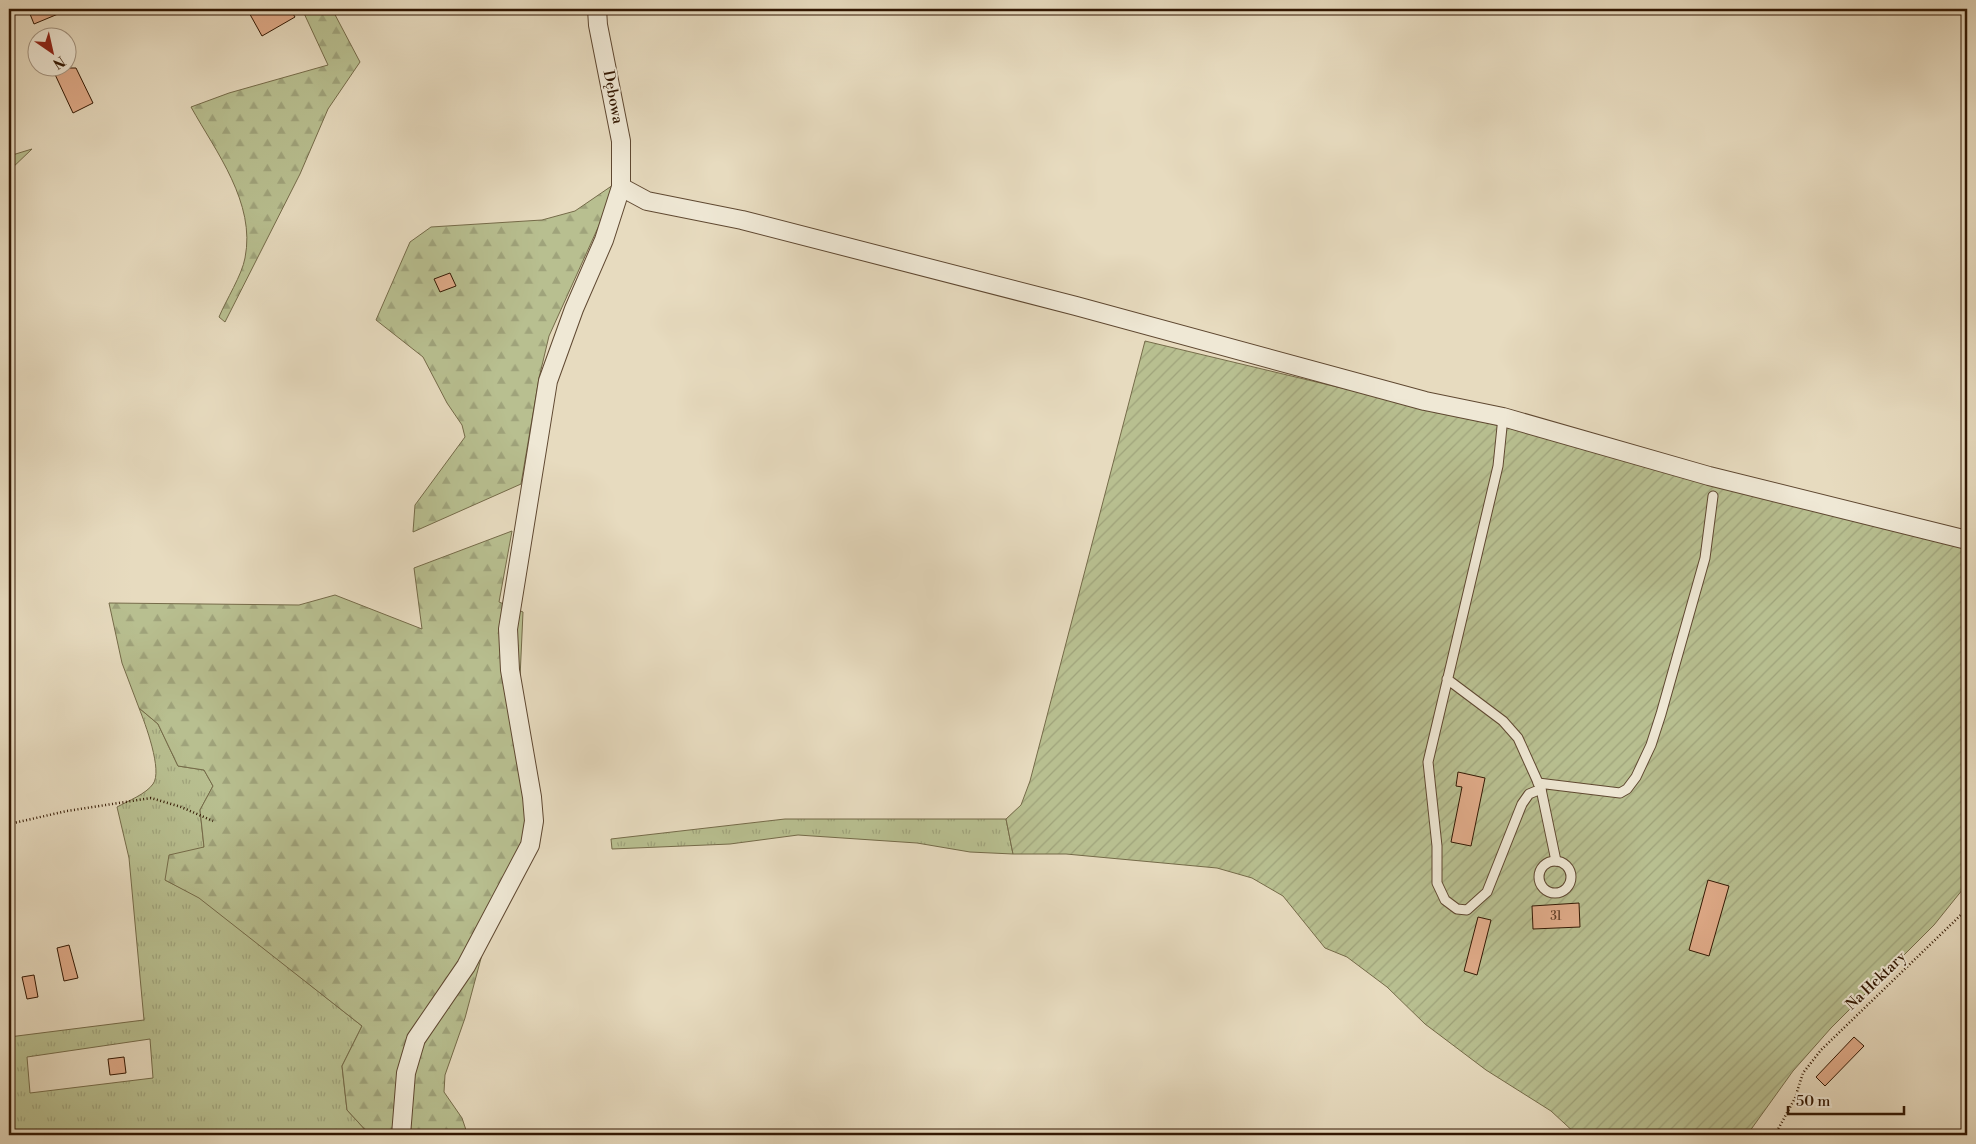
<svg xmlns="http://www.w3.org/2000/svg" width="1976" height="1144" viewBox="0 0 1976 1144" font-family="'Libre Bodoni',serif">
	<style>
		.grass { fill: url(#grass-tufts); stroke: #756b49; fill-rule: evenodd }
		.forest { fill: url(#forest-firs); stroke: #756b49 }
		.garden { fill: url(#garden-furrows); stroke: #756b49 }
		.building { fill: #e0ab89; stroke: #321702 }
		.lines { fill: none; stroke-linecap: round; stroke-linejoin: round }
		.lane-casing { stroke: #5f4831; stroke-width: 11 }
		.street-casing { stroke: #5f4831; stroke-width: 20 }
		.path { stroke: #321702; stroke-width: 2.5; stroke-dasharray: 1 2.5; stroke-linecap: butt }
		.lane { stroke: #efe8d5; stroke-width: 9 }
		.street { stroke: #efe8d5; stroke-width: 18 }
		.labels { text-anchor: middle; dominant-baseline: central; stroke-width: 4; stroke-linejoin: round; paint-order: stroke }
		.number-label { font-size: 12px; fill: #5e3c24 }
		.street-label { font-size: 15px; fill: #321702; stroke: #efe8d5 }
	</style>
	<defs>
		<pattern id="grass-tufts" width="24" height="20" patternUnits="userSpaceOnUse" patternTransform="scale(1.25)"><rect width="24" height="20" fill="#b8bf90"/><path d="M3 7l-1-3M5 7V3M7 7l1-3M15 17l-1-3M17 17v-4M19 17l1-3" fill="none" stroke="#9fa37b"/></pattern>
		<pattern id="forest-firs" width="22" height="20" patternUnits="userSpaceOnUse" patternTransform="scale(1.25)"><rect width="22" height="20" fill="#b8bf90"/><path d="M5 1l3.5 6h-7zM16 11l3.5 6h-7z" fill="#9fa37b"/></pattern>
		<pattern id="garden-furrows" width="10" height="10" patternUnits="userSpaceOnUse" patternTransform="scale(1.25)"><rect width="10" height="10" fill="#b8bf90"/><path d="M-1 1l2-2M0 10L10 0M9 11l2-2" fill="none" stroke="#9fa37b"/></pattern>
	</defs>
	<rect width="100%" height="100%" fill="#e7dbbf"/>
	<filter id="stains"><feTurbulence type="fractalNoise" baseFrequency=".004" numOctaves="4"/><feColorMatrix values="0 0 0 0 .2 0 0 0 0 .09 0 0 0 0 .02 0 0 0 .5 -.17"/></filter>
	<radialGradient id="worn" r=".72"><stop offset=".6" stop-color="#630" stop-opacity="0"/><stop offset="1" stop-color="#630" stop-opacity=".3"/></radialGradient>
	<g class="grass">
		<path d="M139,708L158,724L178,766L204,770L213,786L200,810L204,847L165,880L199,897L362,1026L342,1066L347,1110L370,1135H9V1037L144,1020L129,858L117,807C128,801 146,794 153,784C163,771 145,723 139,708ZM150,1039L153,1078L30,1093L27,1057Z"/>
		<polygon points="785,819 1006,819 1013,854 970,852 917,843 798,835 730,844 612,849 611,839"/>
	</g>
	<g class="forest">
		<path d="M302,9H332L360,62L328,109L300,174L225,322L219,317C226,300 242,275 245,258C256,203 216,152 191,107L229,93L328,65Z"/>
		<polygon points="32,149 9,171 9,156"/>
		<polygon points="613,185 610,201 549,336 539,378 521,484 413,532 415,505 465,437 462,425 447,403 423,357 376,320 410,242 431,227 542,220 575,211"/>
		<polygon points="512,531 499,602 523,612 520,678 537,814 484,947 465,1018 445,1075 444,1092 462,1118 466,1130 461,1135 370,1135 347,1110 342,1066 362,1026 199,898 165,880 169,855 204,847 200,810 213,786 204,770 178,766 158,724 139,708 122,663 109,603 299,605 335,595 422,629 414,568"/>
	</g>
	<polygon class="garden" points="1145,341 1517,430 1967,547 1967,884 1934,925 1831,1028 1793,1071 1747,1135 1577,1135 1551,1111 1486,1070 1425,1024 1387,987 1347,957 1325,948 1283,896 1252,878 1217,868 1066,854 1013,854 1006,819 1021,805 1030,781"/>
	<g class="building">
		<polygon points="28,9 70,9 34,24"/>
		<polygon points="247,9 290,9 295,17 262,36"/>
		<polygon points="52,68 76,68 93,103 73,113"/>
		<polygon points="450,273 456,286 440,292 434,279"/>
		<polygon points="1458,772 1485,778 1471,846 1451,842 1462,787 1456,786"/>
		<polygon points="1708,880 1729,886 1709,956 1689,950"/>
		<polygon points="1579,903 1580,927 1533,929 1532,906"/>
		<polygon points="1478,917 1491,920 1477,975 1464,971"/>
		<polygon points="69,945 78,978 64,981 57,948"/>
		<polygon points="34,975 38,997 27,999 22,977"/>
		<polygon points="1854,1037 1864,1046 1825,1086 1816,1077"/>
		<polygon points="124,1057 126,1073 110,1075 108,1059"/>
	</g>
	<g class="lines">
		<defs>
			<g id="lane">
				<polyline points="1447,679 1503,721 1518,738 1541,789 1529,794 1522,804 1487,892 1467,910 1457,909 1445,900 1437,883 1437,846 1428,762 1498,466 1503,417"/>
				<polyline points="1538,783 1620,793 1627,789 1636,777 1651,745 1661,714 1705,558 1713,496"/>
				<polyline points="1541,789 1556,861"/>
				<circle cx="1555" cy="877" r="16"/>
			</g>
			<g id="street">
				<polyline points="621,187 647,201 742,220 1076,306 1425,401 1503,417 1709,476 1967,540"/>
				<polyline points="401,1135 406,1073 416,1039 466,966 530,845 534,821 532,797 510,670 508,629 548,381 574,309 604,240 621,187 621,141 598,25 597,9"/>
			</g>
		</defs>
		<use href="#lane" class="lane-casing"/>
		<use href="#street" class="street-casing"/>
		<g class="path">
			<polyline points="9,824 67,811 151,798 181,807 213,821"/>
			<polyline points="1775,1135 1795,1098 1803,1073 1821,1050 1967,909"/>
		</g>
		<use href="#lane" class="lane"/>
		<use href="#street" class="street"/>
	</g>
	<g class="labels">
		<g class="number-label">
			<text x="1556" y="916">31</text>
		</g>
		<g class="street-label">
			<text transform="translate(613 97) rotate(79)">Dębowa</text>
			<text transform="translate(1876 981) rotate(-44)">Na Hektary</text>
		</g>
	</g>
	<rect width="1976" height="1144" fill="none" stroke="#e7dbbf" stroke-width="30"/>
	<rect x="10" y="10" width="1956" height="1124" fill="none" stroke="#321702" stroke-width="2.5"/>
	<rect x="15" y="15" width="1946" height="1114" fill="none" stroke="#321702"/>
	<g transform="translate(52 52) rotate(146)"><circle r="24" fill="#efe8d5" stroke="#a39481"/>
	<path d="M0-4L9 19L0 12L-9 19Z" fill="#8f2418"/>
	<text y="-8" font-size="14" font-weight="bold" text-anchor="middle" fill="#321702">N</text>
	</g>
	<path d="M1788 1106v8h116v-8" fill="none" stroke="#321702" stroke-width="2.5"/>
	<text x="1796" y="1106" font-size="15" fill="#321702" stroke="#efe8d5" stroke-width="4" paint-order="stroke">50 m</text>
	<rect width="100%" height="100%" filter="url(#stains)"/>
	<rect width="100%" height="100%" fill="url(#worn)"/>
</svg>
